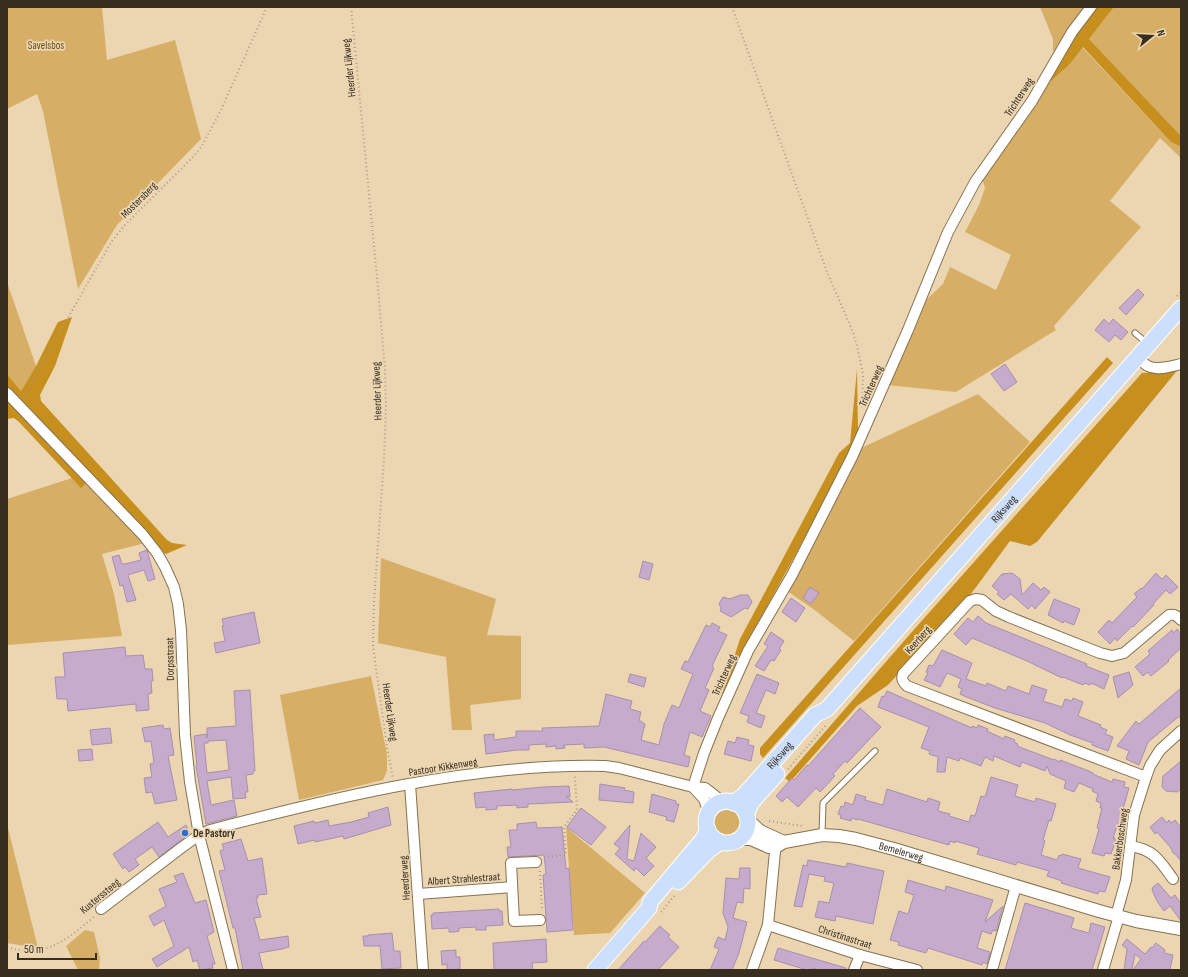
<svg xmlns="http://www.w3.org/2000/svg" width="1188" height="977" viewBox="0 0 1188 977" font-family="'Sofia Sans Condensed',sans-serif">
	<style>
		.green { fill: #d7ae66 }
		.forest { fill: #c68f1e }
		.building { fill: #c6abcc; stroke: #a88fae; fill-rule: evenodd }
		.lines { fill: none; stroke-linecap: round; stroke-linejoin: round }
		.service-casing { stroke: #867251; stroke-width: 7 }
		.minor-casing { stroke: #867251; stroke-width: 12 }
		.tertiary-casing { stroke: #867251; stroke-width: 14 }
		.primary-casing { stroke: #fff; stroke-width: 17 }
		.path { stroke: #ac9a7e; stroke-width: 2; stroke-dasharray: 1 3; stroke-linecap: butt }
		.service { stroke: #fff; stroke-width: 5 }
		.minor { stroke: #fff; stroke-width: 10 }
		.tertiary { stroke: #fff; stroke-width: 12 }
		.primary { stroke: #ccdffd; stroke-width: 15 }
		.poi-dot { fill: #2a6dda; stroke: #ecd6b2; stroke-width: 1.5 }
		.labels { text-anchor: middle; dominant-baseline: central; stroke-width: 3.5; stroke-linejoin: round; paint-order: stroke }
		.park-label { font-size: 11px; fill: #684c15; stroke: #ecd6b2 }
		.street-label { font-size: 11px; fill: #372e20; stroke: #ecd6b2 }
		.poi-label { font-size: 11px; font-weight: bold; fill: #372e20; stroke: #ecd6b2; text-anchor: start }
	</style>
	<rect width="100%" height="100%" fill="#ecd6b2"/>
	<g class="green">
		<polygon points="7,7 102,7 107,60 175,40 201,139 117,225 78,289 43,111 37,94 7,109"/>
		<polygon points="1040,7 1085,7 1053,52 1053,39"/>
		<polygon points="1114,7 1181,7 1181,132 1179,134 1089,39"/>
		<polygon points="1082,47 1171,142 1181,147 1181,158 1160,138 1110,201 1141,227 1054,326 1056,330 956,392 887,385 925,301 943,284 950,267 996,290 1011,255 965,232 979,205 985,188 982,178 1043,88 1069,65"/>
		<polygon points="7,282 36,366 21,391 7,374"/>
		<polygon points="978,394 1030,442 854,641 816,611 787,591 859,449"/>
		<polygon points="72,478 81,487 89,480 145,543 102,554 114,594 122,636 7,645 7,499"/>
		<polygon points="381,558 496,599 487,635 521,636 521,699 470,705 472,730 452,730 446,657 378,643"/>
		<polygon points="371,676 387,754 387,771 383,780 299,800 280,695"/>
		<circle cx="727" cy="823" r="13"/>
		<polygon points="7,824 38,948 37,948 7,943"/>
		<polygon points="566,827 645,893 610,933 574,935"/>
		<polygon points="85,930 94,932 100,958 99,970 78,970 66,946"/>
	</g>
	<g class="forest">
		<polygon points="1095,7 1114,7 1089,39 1179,134 1181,132 1181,147 1171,142 1083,47 1069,65 1043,88 1069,44"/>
		<polygon points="72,317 55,366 40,395 41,401 167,540 172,543 187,545 166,554 145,543 89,480 81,488 19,422 14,418 7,419 7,374 21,391 36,366 58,322"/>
		<polygon points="1107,357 1113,363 763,758 760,754 760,748"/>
		<polygon points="1180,367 1037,542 1030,546 1010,541 968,598 888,685 857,706 790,782 785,778 911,633 1142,373 1157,372"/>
		<polygon points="857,369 858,433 853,455 841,468 815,519 747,643 721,697 740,639 839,453 850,443"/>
	</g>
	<g class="building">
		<polygon points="1138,289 1144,295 1126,315 1119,308"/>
		<polygon points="1104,319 1109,324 1113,319 1128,332 1121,340 1115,335 1109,342 1095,330"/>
		<polygon points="1005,364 1017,382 1004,391 991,374"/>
		<polygon points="147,550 155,579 148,581 144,570 128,575 136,600 127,602 123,585 120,586 112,557 119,555 122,564 125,564 141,560 139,553"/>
		<polygon points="643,561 653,564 649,580 639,577"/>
		<polygon points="1012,573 1020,579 1022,595 1033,583 1041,590 1044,587 1050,592 1035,609 1032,605 1028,609 1011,594 1004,600 997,594 999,592 992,586 1002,574"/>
		<polygon points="1156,573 1162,579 1166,575 1178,587 1170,594 1166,590 1153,604 1154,605 1133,627 1132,626 1117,641 1115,638 1110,644 1098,632 1109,620 1112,623 1137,597 1134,594 1141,588 1142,589"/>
		<polygon points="810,587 819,593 811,604 803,598"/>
		<polygon points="740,595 748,595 752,602 748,609 745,608 731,617 720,611 721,608 719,604 723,597 730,599"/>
		<polygon points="791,598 805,608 796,622 782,612"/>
		<polygon points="1054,599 1080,609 1074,625 1064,621 1063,623 1048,615"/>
		<polygon points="254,612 260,643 216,653 214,643 225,641 222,626 224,626 222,619"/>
		<polygon points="978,616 986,623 1087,664 1086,666 1109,675 1104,689 1091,683 1090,685 1084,683 1083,685 1063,677 1062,678 1027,661 972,638 966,645 954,634 968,618 973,622"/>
		<polygon points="712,623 720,627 718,631 727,635 712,666 714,668 705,688 709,690 700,711 711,716 702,737 690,732 684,755 690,757 688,767 604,747 584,748 584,744 564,745 565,748 556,749 556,746 546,747 546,744 529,745 529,750 517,750 486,754 484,735 494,734 494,740 516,737 516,731 543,731 542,728 599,726 606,694 632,701 630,709 641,712 639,720 645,724 641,740 659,745 664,724 672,705 679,708 693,674 681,669 685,661 688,662 706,625 710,627"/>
		<polygon points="1177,629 1181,634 1181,648 1168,660 1169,661 1151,676 1148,672 1143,676 1135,667 1150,654 1148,651 1172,630 1174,633"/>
		<polygon points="771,632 784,641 779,649 781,650 774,661 771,660 764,671 755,666 768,646 764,644"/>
		<polygon points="125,647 126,656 143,655 145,669 152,669 153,681 151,681 152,693 148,694 149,710 136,711 136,704 68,711 67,699 57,699 55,677 65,677 63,653"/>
		<polygon points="942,650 972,663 966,679 986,686 987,683 1006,691 1008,686 1029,694 1032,685 1047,690 1043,701 1062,707 1065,699 1072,701 1073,698 1083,702 1078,716 1101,725 1100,727 1107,730 1105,734 1113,737 1108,751 1092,745 1093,743 1070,735 1045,723 995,708 964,696 960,694 962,689 958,687 961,679 947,673 940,687 924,680 928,673 926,672 929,665 933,666"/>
		<polygon points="1129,672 1133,685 1118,698 1113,677"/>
		<polygon points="630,674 646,678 644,687 628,682"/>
		<polygon points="757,674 779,683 775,694 766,690 756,713 765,716 761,728 747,722 749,716 740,713"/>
		<polygon points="1181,688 1181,716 1177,718 1148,742 1139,765 1126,759 1129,751 1117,746 1136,721 1139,724"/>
		<path d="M250,690L255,771L253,772V774L246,775L248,792H245L246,798L233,799L231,777L207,781L211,805L234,800L237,816L206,824L196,766H197L194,736L207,734V738V728L236,726L234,691ZM226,740L229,770L207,773L204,743H208V741Z"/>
		<polygon points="887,691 972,728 972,726 977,728 978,725 988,729 987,731 1004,739 1005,736 1015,740 1014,742 1018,744 1017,746 1054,760 1054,759 1060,762 1060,760 1089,771 1093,773 1095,775 1112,782 1113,779 1125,782 1124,787 1129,788 1119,823 1118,823 1113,838 1115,838 1115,843 1111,854 1105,853 1104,856 1092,853 1099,829 1097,828 1102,808 1100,808 1101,803 1096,801 1098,794 1092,791 1093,789 1079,783 1074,792 1064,788 1066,781 1050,774 1047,766 1045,771 1022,762 1020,767 994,756 993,761 985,757 981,766 960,758 959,761 947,757 945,772 937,772 938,757 929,754 930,751 921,748 929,727 878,707 882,696 884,697"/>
		<polygon points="860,708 881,727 847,763 845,761 833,774 835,776 820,792 816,788 798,807 787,797 782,802 776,796 792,778 794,780 807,765 808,766"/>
		<polygon points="163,725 164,729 170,728 174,755 168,756 177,800 155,804 152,792 146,793 144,778 152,777 150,764 154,763 151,741 145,742 142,728"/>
		<polygon points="110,728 112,743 92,745 90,730"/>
		<polygon points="737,737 749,740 748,745 754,746 751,761 724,754 728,741 735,743"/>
		<polygon points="92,749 93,760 79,761 78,750"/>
		<polygon points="1181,761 1181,789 1177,792 1166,791 1162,787 1163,776"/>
		<polygon points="991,777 1018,785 1015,796 1035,802 1036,798 1056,804 1051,821 1049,820 1043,840 1045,841 1041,855 1057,860 1059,855 1061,856 1062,854 1081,859 1078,868 1110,877 1105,892 1099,891 1098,894 1061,883 1062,881 1047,876 1049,871 1017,862 1016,865 977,854 979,848 955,841 955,843 950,841 949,845 858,819 857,820 852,818 851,821 840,818 841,815 838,814 841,806 844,807 845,802 853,805 856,794 866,797 865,800 883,805 887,789 927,802 928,798 940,802 938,811 950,814 949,816 969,822 971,815 975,816 981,796 985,797"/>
		<polygon points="600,784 625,788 624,790 634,792 633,803 599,800"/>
		<polygon points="569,786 570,797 566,796 573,802 528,804 528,807 517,808 517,805 497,806 497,809 486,810 486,807 476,808 474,793 512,789 512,790 543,787"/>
		<polygon points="652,794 676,801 676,804 679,804 674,822 666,820 667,817 649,812"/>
		<polygon points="388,807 391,825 344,839 343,836 315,842 315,840 298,844 294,826 314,821 315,823 328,820 329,826 351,822 369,817 368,813"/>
		<polygon points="581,808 606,827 591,845 567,827"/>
		<polygon points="1162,817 1167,823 1169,820 1171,823 1175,820 1181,827 1181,861 1175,854 1173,853 1171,848 1157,832 1155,834 1150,827"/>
		<polygon points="158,822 168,837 186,825 189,834 159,857 152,847 135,859 139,865 129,872 125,867 123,869 113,854"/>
		<polygon points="536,822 537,828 562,827 566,869 569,868 573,930 547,932 543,875 546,874 544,855 508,857 507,847 511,847 509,830 517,830 517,824"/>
		<polygon points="630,825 627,859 634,861 641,833 656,847 646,858 654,866 644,876 636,868 634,871 615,854 620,848 614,844"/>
		<polygon points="241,839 248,861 262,858 267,894 258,895 258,898 256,898 261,917 254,918 260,940 288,936 289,947 282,949 259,953 263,970 243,970 235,928 233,928 219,871 225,870 220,851 224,849 222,844"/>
		<polygon points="808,860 846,867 847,863 884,871 873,924 836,916 835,921 815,917 819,901 829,903 834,883 824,881 825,877 809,874 802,907 794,906 803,865 807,866"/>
		<polygon points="740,868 750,868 750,889 744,888 743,903 737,902 733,918 747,922 739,953 732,970 710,970 719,949 714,947 718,937 725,940 728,927 723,913 726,878 739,879"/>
		<polygon points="183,873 195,903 206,900 214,932 207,936 215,964 212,964 213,968 200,970 197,960 193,962 189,947 157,967 152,959 174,946 164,920 154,926 149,916 166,906 159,889 177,882 174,876"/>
		<polygon points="908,880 945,891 946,886 993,900 985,922 1003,906 996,931 993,930 991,934 982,931 977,948 990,952 987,964 983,962 982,965 928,948 926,953 898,945 899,942 890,940 899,911 908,914 914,895 905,892"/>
		<polygon points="1158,883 1171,898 1175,895 1181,904 1181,921 1170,906 1164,911 1157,901 1152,890 1153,887"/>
		<polygon points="1025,903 1074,918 1071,928 1089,933 1091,923 1105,927 1092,970 1005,970"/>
		<polygon points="499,909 499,911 502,911 503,925 486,926 486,930 476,930 476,927 459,928 459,931 454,932 449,932 449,928 432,929 431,915 433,915 433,913"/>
		<polygon points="660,926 670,935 668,937 679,947 658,970 618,970 644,941 645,942"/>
		<polygon points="392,933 394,951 400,951 401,968 382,969 380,946 364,946 363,936 368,936 368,935"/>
		<polygon points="546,939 547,962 532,963 533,970 494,970 493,943"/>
		<polygon points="1127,939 1145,954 1151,947 1152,948 1156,943 1165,950 1164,953 1173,955 1170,970 1133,970 1141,959 1135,954 1132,970 1124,970 1127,949 1122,945"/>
		<polygon points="778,948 846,968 845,970 820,970 812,968 812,970 807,970 774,960"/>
		<polygon points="456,950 456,957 460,957 460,969 447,970 447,964 442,965 441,951"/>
	</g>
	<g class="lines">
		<defs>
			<g id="service">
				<polyline points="1135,333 1148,344"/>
				<polyline points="822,834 823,803 875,751"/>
			</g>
			<g id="minor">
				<path d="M1138,357C1141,360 1144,364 1148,366C1157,371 1172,366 1181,364"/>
				<polyline points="7,393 143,535 157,553 165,567 174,587 178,604 181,630 185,735 190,782 199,835 233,970"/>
				<path d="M1146,777L907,686C903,682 901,679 903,674L970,601L976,599L982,600L996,611L1009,617L1100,653L1112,656L1124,653L1169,615C1175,614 1177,616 1181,620"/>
				<polyline points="410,784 423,970"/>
				<polyline points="693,787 704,753 718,718 748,651 792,575 852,457 908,330 948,232 975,182 1032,101 1072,32 1091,7"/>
				<polyline points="693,787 704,799 709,813"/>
				<path d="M1130,846C1155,850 1159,860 1173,879"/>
				<polyline points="536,862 511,863 514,921 540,920"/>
				<polyline points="418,894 512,887"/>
				<path d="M101,909L181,848L199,835L210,830C336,797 475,763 605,766L619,768L693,787L705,788L723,802"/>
				<polyline points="1116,916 1126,880 1134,815 1146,777 1150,766 1160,750 1181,731"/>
				<polyline points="768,925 860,955 917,970"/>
				<polyline points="752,970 768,925 776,841"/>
				<polyline points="854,970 860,955"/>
				<polyline points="992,970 1016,886"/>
				<polyline points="1103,970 1119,916"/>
			</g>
			<g id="tertiary">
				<polyline points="747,819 760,831 784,842"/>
				<path id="s1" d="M740,839H751L769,847H776L784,842L822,835L839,836L856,839L894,849L1099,911L1136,921L1181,929"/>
			</g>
			<g id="primary">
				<circle cx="727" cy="822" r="21"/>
				<path id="s2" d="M733,803L744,795L815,715L827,709L1181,308"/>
				<polyline points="746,814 752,802 777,774"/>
				<polyline points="678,882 709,850 721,842"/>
				<polyline points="595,970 649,908 650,902 703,839 708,830"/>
			</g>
		</defs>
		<use href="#service" class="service-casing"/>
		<use href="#minor" class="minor-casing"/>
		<use href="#tertiary" class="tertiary-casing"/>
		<use href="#primary" class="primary-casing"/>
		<g class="path">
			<polyline points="351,7 378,288 385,369 386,407 384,459 374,601 373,646 387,747 393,778"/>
			<polyline points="732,7 827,272 853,332 858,350 863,374 862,408"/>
			<polyline points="1177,296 1181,292"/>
			<polyline points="24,398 39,368 112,241 124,226 194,156 202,146 221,110 267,7"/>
			<polyline points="788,769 827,724"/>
			<polyline points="769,821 803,826"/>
			<polyline points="544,857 566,855 564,827 577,810 575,776"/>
			<polyline points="540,871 542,910"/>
			<polyline points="661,912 676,894"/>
			<path d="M7,947C45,959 67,940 95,916"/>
		</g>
		<use href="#service" class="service"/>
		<use href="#minor" class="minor"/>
		<use href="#tertiary" class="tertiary"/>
		<use href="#primary" class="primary"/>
	</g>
	<circle class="poi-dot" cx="185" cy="833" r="4"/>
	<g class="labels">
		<g class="park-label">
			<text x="46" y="45">Savelsbos</text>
		</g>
		<g class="street-label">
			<text transform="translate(349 68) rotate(-96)">Heerder Lijkweg</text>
			<text transform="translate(1019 97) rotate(-57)">Trichterweg</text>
			<text transform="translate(139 200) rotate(-45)">Mostersberg</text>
			<text transform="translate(871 386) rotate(-66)">Trichterweg</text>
			<text transform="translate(377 391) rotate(-92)">Heerder Lijkweg</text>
			<text stroke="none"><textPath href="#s2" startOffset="401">Rijksweg</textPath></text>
			<text transform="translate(918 640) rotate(-48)">Keerberg</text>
			<text transform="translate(170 659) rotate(-91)">Dorpsstraat</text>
			<text transform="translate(724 675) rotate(-66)">Trichterweg</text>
			<text transform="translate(390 712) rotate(82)">Heerder Lijkweg</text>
			<text stroke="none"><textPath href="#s2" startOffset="67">Rijksweg</textPath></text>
			<text transform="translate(443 767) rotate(-9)">Pastoor Kikkenweg</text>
			<text transform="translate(1120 839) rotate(-82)">Bakkerboschweg</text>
			<text stroke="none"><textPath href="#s1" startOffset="167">Bemelerweg</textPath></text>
			<text transform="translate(405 878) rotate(-94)">Heerderweg</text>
			<text transform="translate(464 879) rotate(-4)">Albert Strahlestraat</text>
			<text transform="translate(100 896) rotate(-40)">Kusterssteeg</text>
			<text transform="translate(845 937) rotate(18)">Christinastraat</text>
		</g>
		<g class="poi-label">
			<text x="193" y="833">De Pastory</text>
		</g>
	</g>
	<rect width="1188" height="977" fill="none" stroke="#372e20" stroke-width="16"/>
	<g transform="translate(1152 36) rotate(72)" stroke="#ecd6b2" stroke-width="3" paint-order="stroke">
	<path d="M0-3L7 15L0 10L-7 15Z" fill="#372e20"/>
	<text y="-6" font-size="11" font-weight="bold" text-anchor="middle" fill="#372e20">N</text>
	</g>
	<path d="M18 953v6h78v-6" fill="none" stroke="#372e20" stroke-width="2"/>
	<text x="24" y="953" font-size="12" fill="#372e20" stroke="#ecd6b2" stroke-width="3" paint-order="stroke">50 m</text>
</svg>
